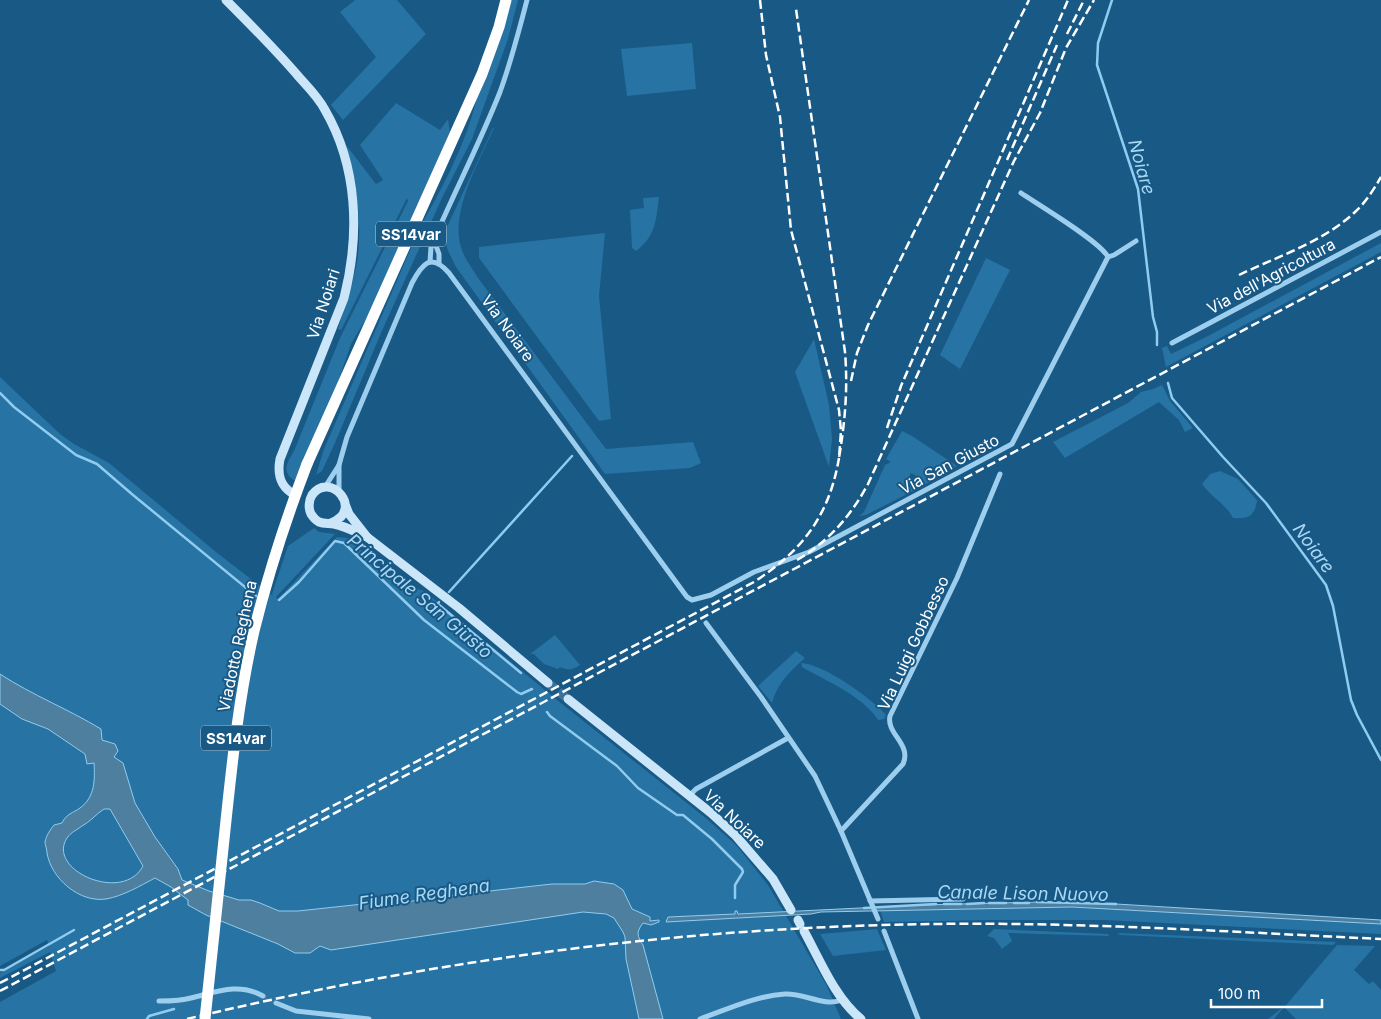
<svg xmlns="http://www.w3.org/2000/svg" width="1381" height="1019" viewBox="0 0 1381 1019" font-family="Inter,sans-serif">
	<style>
		.green { fill: #2773a4 }
		.water { fill: #4e7f9f; stroke: #90ccf0; fill-rule: evenodd }
		.lines { fill: none; stroke-linecap: round; stroke-linejoin: round }
		.stream { stroke: #90ccf0; stroke-width: 2.5 }
		.street-tunnel { stroke: #3b7298; stroke-width: 5; stroke-dasharray: 5 2.5; stroke-linecap: butt }
		.secondary-tunnel { stroke: #3b7298; stroke-width: 9; stroke-dasharray: 9 4.5; stroke-linecap: butt }
		.street { stroke: #9eceed; stroke-width: 5 }
		.secondary { stroke: #cbe6f9; stroke-width: 9 }
		.highway { stroke: #fff; stroke-width: 11 }
		.rail { stroke: #fff; stroke-width: 2.5; stroke-dasharray: 9 4; stroke-linecap: butt }
		.highway-bridge { stroke: #fff; stroke-width: 11 }
		.labels { text-anchor: middle; dominant-baseline: central; stroke-width: 4; stroke-linejoin: round; paint-order: stroke }
		.shield { fill: #185986; stroke: #bacddb; stroke-width: 1 }
		.shield-label { font-size: 15px; font-weight: bold; fill: #fff }
		.street-label { font-size: 16px; fill: #fff; stroke: #185986 }
		.water-label { font-size: 18px; font-style: italic; fill: #a9d8f5; stroke: #185986 }
	</style>
	<rect width="100%" height="100%" fill="#185986"/>
	<g class="green">
		<polygon points="355,0 397,0 426,34 343,120 331,105 376,57 340,12"/>
		<path d="M511,0H518L508,39L472,139L442,198L381,333L335,443L322,471L316,475L324,449L421,225C442,190 467,140 476,101Z"/>
		<polygon points="692,43 696,89 627,96 621,49"/>
		<path d="M396,103L440,130L448,119L450,132L370,312L351,344L338,382L297,482C280,473 287,463 294,451L340,338L408,201L407,198L341,330L338,329C345,305 355,280 358,255C362,217 356,181 346,145L376,184L383,180L360,145Z"/>
		<path d="M493,128H494C480,160 450,211 461,247C464,258 472,268 478,278L606,449L693,442L701,463L690,468L605,474L456,267C449,252 442,244 447,227Z"/>
		<path d="M659,197C656,220 656,236 636,251L632,248L630,210L644,208L643,198Z"/>
		<polygon points="605,233 599,296 611,419 599,421 479,258 479,247"/>
		<polygon points="1381,243 1381,252 1166,367 1162,348 1167,346 1171,354 1208,336"/>
		<polygon points="986,258 1010,270 960,369 940,355"/>
		<polygon points="814,339 829,405 832,439 829,467 795,372"/>
		<polygon points="0,377 60,434 74,444 109,463 216,552 273,596 272,594 288,546 314,528 319,532 335,534 276,597 278,599 337,537 347,538 399,583 424,591 562,704 707,819 737,846 768,885 827,986 841,1019 0,1019 0,1002 56,971 50,952 0,978 0,973 49,946 47,940 0,966"/>
		<polygon points="1162,385 1170,401 1193,428 1185,432 1179,420 1159,402 1065,458 1053,442 1128,403 1141,392 1153,389"/>
		<polygon points="902,431 912,436 957,466 922,486 915,475 910,473 910,479 914,480 919,488 866,515 859,516 864,512 885,465 891,462 886,459"/>
		<path d="M1220,471L1238,479L1257,500C1255,516 1249,519 1233,518C1226,504 1211,497 1202,484L1210,474Z"/>
		<path d="M555,635L580,665C572,670 569,671 560,667L558,669L544,664L534,654H530Z"/>
		<path d="M796,651L805,658C790,671 777,684 772,703L758,686Z"/>
		<path d="M801,663C822,663 873,699 886,715L884,719L878,720C863,696 826,681 802,667Z"/>
		<polygon points="1072,907 1381,924 1381,934 1104,920 993,920 884,922 880,910"/>
		<polygon points="877,929 886,950 833,956 820,934"/>
		<polygon points="994,929 1108,934 1109,936 1008,933 1012,941 1002,949 994,938 987,936"/>
		<polygon points="1117,933 1336,942 1333,945 1120,935"/>
		<polygon points="1337,945 1375,946 1354,970 1369,984 1373,981 1381,990 1381,1019 1296,1019 1284,1007 1274,1019 1268,1019 1287,1004"/>
	</g>
	<g class="water">
		<path d="M0,674C32,695 68,709 101,729L102,740L115,744L118,751L114,757L123,763L135,803L155,837L178,869L182,880L209,891L239,900H251L260,903L279,911H298L363,904L385,905L454,895L552,884H585L594,881L614,884L623,890L632,909L650,917V921L659,920V922L651,925L643,923C636,932 637,936 643,945L663,1019H639L626,959L625,937L623,932L614,918L606,914L583,912L331,950L320,946L310,953H295L278,944L206,915L188,905V900L171,887L155,878C140,886 123,896 106,899C79,903 51,878 47,853C47,849 45,845 45,842C46,836 50,830 54,825L62,823C66,814 73,813 80,808C95,797 95,780 94,763L87,764L85,754L48,729L22,719L0,704ZM104,809H110L143,866C123,904 46,870 67,838C71,832 77,830 82,826C90,822 96,814 104,809Z"/>
		<polygon points="1040,902 1116,904 1381,920 1381,924 1072,907 821,912 811,914 666,922 668,917 735,914 735,911 737,911 738,914 921,905"/>
	</g>
	<g class="lines">
		<g class="stream">
			<polyline points="1112,0 1098,43 1097,65 1138,189 1153,317 1157,332 1157,345"/>
			<polyline points="1168,383 1172,398 1223,457 1266,503 1326,585 1333,606 1351,700 1357,715 1381,760"/>
			<polyline points="0,393 14,407 76,455 97,464 133,495 256,596"/>
			<polyline points="449,592 572,456"/>
			<polyline points="279,600 299,582 335,541 344,543 424,620 517,692 521,694 532,689"/>
			<polyline points="438,604 521,673"/>
			<polyline points="434,608 439,602"/>
			<polyline points="547,712 550,716 617,766 638,788 677,815 683,815 712,839 742,869 743,872 735,885 735,898"/>
			<polyline points="1037,902 1116,904"/>
			<polyline points="989,903 1006,903"/>
			<polyline points="1014,903 1029,903"/>
			<polyline points="944,904 961,904"/>
			<polyline points="967,904 984,903"/>
			<polyline points="864,908 936,904"/>
			<polyline points="0,970 4,970 74,930"/>
			<polyline points="147,1019 149,1016 174,1009"/>
		</g>
		<polyline class="street-tunnel" points="263,996 276,1003"/>
		<polyline class="secondary-tunnel" points="548,683 568,699"/>
		<g class="street">
			<path d="M435,243L436,235C457,187 481,140 500,92C511,62 519,31 527,0"/>
			<polyline points="1108,257 1114,255 1136,241"/>
			<polyline points="430,262 431,247 435,243 439,254 439,264"/>
			<polyline points="1172,343 1381,232"/>
			<path d="M339,465L347,437L412,283C422,264 431,252 449,273L687,597L692,600L711,595L754,572L809,552L1012,444L1108,257C1101,242 1039,205 1021,193"/>
			<polyline points="325,487 339,465 339,492"/>
			<polyline points="706,623 761,697 815,776 841,831 878,919"/>
			<polyline points="689,796 696,789 788,738"/>
			<path d="M841,831L903,764C912,744 886,734 890,716L957,578L1000,474"/>
			<polyline points="870,901 963,899"/>
			<polyline points="884,931 918,1019"/>
			<path d="M159,1001C170,1001 181,1001 191,998C216,992 239,982 263,996"/>
			<polyline points="276,1003 296,1011 369,1019"/>
			<path d="M700,1019C728,1009 755,996 785,994C805,993 823,1007 843,1000"/>
		</g>
		<g class="secondary">
			<path d="M226,0C251,25 276,50 299,77C308,87 319,98 325,110C358,167 360,235 344,298L280,459C277,475 280,487 295,495"/>
			<path d="M331,523C365,510 330,470 312,495C309,500 308,508 311,514C313,517 315,520 319,522C324,524 329,523 334,524C345,526 356,532 367,537L349,514L345,504"/>
			<polyline points="367,537 459,608 548,683"/>
			<polyline points="568,699 711,813 736,836 773,879 791,910"/>
			<polyline points="798,920 800,924"/>
			<path d="M804,931C820,960 835,998 861,1019"/>
		</g>
		<polyline class="highway" points="307,464 482,74 499,27 506,0"/>
		<g class="rail">
			<path d="M760,0L766,55L780,117L791,230L839,410L841,431L839,458C845,422 848,389 845,352L796,9"/>
			<polyline points="1067,34 1084,0"/>
			<polyline points="1007,160 1057,45"/>
			<path d="M1239,275C1278,256 1324,242 1356,211C1366,202 1374,189 1381,177"/>
			<polyline points="851,381 857,353 868,325 1029,0"/>
			<polyline points="887,428 901,386 1068,0"/>
			<path d="M797,560C828,542 851,516 868,484L1014,161L1040,113L1066,48L1094,0"/>
			<path d="M0,983L754,582C803,550 829,516 839,458"/>
			<polyline points="0,991 1381,257"/>
			<path d="M187,1019C432,960 682,927 934,924C1083,922 1232,932 1381,939"/>
		</g>
		<path class="highway-bridge" d="M205,1019C212,956 218,893 225,830C232,763 239,696 254,631C268,574 286,519 307,464"/>
	</g>
	<g class="labels">
		<g class="shield">
			<rect x="376" y="221.5" width="70" height="25" rx="4"/>
			<rect x="201" y="725.5" width="70" height="25" rx="4"/>
		</g>
		<g class="shield-label">
			<text x="411" y="234">SS14var</text>
			<text x="236" y="738">SS14var</text>
		</g>
		<g class="street-label">
			<text transform="translate(1271 276) rotate(-28)">Via dell'Agricoltura</text>
			<text transform="translate(323 304) rotate(-72)">Via Noiari</text>
			<text transform="translate(508 328) rotate(54)">Via Noiare</text>
			<text transform="translate(949 464) rotate(-28)">Via San Giusto</text>
			<text transform="translate(913 643) rotate(-65)">Via Luigi Gobbesso</text>
			<text transform="translate(237 646) rotate(-78)">Viadotto Reghena</text>
			<text transform="translate(735 819) rotate(43)">Via Noiare</text>
		</g>
		<g class="water-label">
			<text transform="translate(1142 167) rotate(74)">Noiare</text>
			<text transform="translate(1314 548) rotate(54)">Noiare</text>
			<text transform="translate(420 596) rotate(40)">Principale San Giusto</text>
			<text transform="translate(1023 893) rotate(1)">Canale Lison Nuovo</text>
			<text transform="translate(424 894) rotate(-8)">Fiume Reghena</text>
		</g>
	</g>
	<path d="M1211 999v8h111v-8" fill="none" stroke="#ffffff" stroke-width="2.5"/>
	<text x="1218" y="999" font-size="15" fill="#ffffff" stroke="#185986" stroke-width="4" paint-order="stroke">100 m</text>
</svg>
